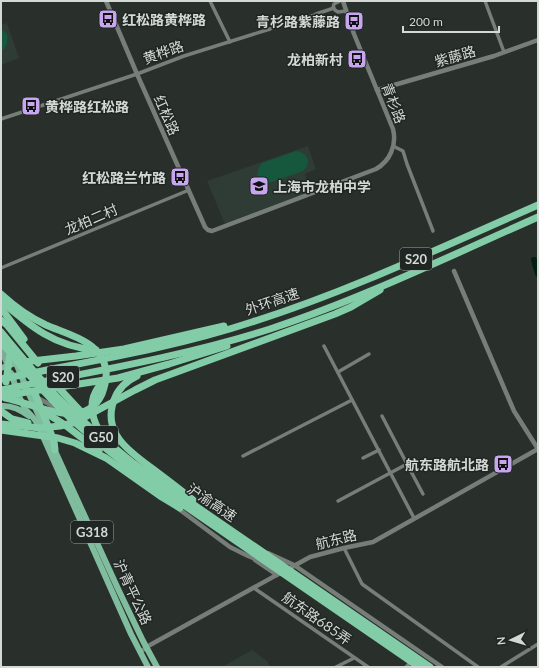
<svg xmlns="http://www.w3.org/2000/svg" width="539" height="668" viewBox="0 0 539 668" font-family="Lato,'Noto Sans SC',sans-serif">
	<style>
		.built { fill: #2f3c35 }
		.green { fill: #15583d }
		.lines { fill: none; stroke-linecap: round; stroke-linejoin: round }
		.river { stroke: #011f12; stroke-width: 6 }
		.pedestrian { stroke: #777e7a; stroke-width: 2.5 }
		.minor { stroke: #777e7a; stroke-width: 3.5 }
		.tertiary { stroke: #777e7a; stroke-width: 4.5 }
		.primary { stroke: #7ead95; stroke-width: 6 }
		.trunk { stroke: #80bd9e; stroke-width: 6 }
		.motorway { stroke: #82cda7; stroke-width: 7 }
		.labels { text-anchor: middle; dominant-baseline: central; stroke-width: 3; stroke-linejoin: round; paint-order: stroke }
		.shield { fill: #202623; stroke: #9ea3a0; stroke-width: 1 }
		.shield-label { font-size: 13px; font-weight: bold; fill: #d4d9d6 }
		.poi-label { font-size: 14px; font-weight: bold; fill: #d4d9d6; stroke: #202623; text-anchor: end }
		.street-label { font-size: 14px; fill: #d4d9d6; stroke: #202623 }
	</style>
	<rect width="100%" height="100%" fill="#29302c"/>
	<g class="built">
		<polygon points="7,23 19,58 1,65 1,25"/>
		<polygon points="308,146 316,169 305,174 311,191 225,224 207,181"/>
		<polygon points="252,650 267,661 270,667 222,667"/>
	</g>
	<g class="green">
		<path d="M1,29L7,34C8,42 8,46 1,51Z"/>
		<path d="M296,151C308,153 312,163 303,171L269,183C257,182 254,172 262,163Z"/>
	</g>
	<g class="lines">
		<polyline class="river" points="534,260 538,274"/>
		<polyline class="pedestrian" points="270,29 316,14"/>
		<g class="minor">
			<polyline points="210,1 230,42"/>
			<polyline points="340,1 334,4 333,8 335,10 338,12 346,11"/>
			<polyline points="485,1 504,52"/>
			<polyline points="316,14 334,8"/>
			<polyline points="1,119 137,74 184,56 270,29"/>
			<polyline points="393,146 403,151 407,164 433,231"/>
			<polyline points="1,268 189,190"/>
			<polyline points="324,346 414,518"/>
			<polyline points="338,372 369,354"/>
			<polyline points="382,416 407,464"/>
			<polyline points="243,456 352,400"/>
			<polyline points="363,458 379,450"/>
			<polyline points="338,501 407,464 423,494"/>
			<polyline points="344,548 362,584 478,667"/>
			<polyline points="254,588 368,667"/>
			<polyline points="336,667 354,658"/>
			<polyline points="406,667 411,662"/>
			<polyline points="501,667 538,644"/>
		</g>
		<g class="tertiary">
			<path d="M106,1L137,74L205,227L208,230L212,231L376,169C390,161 397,145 393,129L354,34L343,1"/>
			<polyline points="377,90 494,56 538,40"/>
			<polyline points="454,271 514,411 538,449"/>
			<polyline points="36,397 58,409"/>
			<polyline points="176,507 230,547 248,556 261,561"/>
			<polyline points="268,553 294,565 442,667"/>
			<polyline points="255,560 277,575"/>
			<polyline points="292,567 310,557 344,548 373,542 538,449"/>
			<polyline points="140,652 150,645 282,572"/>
		</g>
		<polyline class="primary" points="1,349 8,366"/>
		<g class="trunk">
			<polyline points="1,368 16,363 28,392 119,591 143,641 157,667"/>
			<path d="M11,373C15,384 19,400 26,410C30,414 34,418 37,423L131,634L148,667"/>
			<path d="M1,406C12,405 20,409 29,416"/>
		</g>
		<g class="motorway">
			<path d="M1,294C14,306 29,317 46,325C69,335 101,341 106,370C107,379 105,386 102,394C84,433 34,403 5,398"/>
			<path d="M1,301C30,326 55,347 96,350"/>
			<polyline points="1,308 24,339"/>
			<polyline points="1,320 7,325 38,363"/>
			<path d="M1,332C19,354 37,376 57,397C81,421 107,442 133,463L430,667"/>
			<path d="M1,342C23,369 46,395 71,419C90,436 110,452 130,468L419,667"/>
			<polyline points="23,362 76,356 124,349 224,326"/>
			<path d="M137,376C126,381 118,389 114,400C101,435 133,454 157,472C169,481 181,490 193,500"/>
			<path d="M1,379C85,362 170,349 252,322C350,291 444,246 538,205"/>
			<polyline points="6,382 10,353"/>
			<polyline points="56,385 83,414"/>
			<path d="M1,390C91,372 182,357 270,329C361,299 450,256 538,217"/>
			<polyline points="34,391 54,441 55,450"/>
			<polyline points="1,396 118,378 169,364 227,346"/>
			<polyline points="1,411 12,419 28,423"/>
			<polyline points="46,413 65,425 99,451"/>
			<polyline points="1,424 41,428 60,426 76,422 135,390 155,380 335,314 351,307 380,290"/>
			<polyline points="1,430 58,438 75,443 106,458 160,496 180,508"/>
			<path d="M102,435C93,422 88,405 96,391C98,387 101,384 104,380"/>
		</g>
	</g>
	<defs>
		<symbol id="bus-square" viewBox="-11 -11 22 22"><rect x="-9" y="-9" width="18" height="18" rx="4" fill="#c8a6ef" stroke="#202623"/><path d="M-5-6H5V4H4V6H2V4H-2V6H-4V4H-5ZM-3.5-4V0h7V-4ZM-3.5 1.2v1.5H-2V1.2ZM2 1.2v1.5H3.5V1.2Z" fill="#111"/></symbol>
		<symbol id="school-square" viewBox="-11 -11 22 22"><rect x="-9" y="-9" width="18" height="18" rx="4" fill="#c8a6ef" stroke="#202623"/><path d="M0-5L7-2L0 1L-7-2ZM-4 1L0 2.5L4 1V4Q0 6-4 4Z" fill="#111"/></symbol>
	</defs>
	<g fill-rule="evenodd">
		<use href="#bus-square" x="97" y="8" width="22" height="22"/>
		<use href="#bus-square" x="343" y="10" width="22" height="22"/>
		<use href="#bus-square" x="346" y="48" width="22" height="22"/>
		<use href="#bus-square" x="20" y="95" width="22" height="22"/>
		<use href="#bus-square" x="169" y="166" width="22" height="22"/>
		<use href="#school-square" x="248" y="175" width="22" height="22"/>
		<use href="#bus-square" x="492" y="453" width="22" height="22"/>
	</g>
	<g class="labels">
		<g class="shield">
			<rect x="400" y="248" width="32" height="22" rx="3"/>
			<rect x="47" y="366" width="32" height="22" rx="3"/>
			<rect x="84" y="426" width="34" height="22" rx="3"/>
			<rect x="71" y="521" width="42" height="22" rx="3"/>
		</g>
		<g class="shield-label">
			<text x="416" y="259">S20</text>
			<text x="63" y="377">S20</text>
			<text x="101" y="437">G50</text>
			<text x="92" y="532">G318</text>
		</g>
		<g class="poi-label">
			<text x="122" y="19" text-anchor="start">红松路黄桦路</text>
			<text x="340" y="21">青杉路紫藤路</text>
			<text x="343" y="59">龙柏新村</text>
			<text x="45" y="106" text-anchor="start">黄桦路红松路</text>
			<text x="166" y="177">红松路兰竹路</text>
			<text x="273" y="186" text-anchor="start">上海市龙柏中学</text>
			<text x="489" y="464">航东路航北路</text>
		</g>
		<g class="street-label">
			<text transform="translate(163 52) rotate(-20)">黄桦路</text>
			<text transform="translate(455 56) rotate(-16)">紫藤路</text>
			<text transform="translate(394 103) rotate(69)">青杉路</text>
			<text transform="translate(167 115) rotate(66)">红松路</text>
			<text transform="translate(91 219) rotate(-23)">龙柏二村</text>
			<text transform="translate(272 301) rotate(-19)">外环高速</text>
			<text transform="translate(212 502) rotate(34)">沪渝高速</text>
			<text transform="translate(336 539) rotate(-14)">航东路</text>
			<text transform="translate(133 592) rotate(65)">沪青平公路</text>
			<text transform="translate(317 618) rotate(35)">航东路685弄</text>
		</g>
	</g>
	<rect width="539" height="668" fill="none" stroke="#d4d9d6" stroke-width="4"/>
	<g transform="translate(511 640) rotate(265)" stroke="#202623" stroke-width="3" paint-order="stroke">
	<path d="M0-3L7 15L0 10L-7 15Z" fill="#d4d9d6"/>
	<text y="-6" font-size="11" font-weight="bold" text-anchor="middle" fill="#d4d9d6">N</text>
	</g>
	<path d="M403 26v6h96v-6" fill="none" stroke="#d4d9d6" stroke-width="2"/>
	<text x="409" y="26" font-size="12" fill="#d4d9d6" stroke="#202623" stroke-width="3" paint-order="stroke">200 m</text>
</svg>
